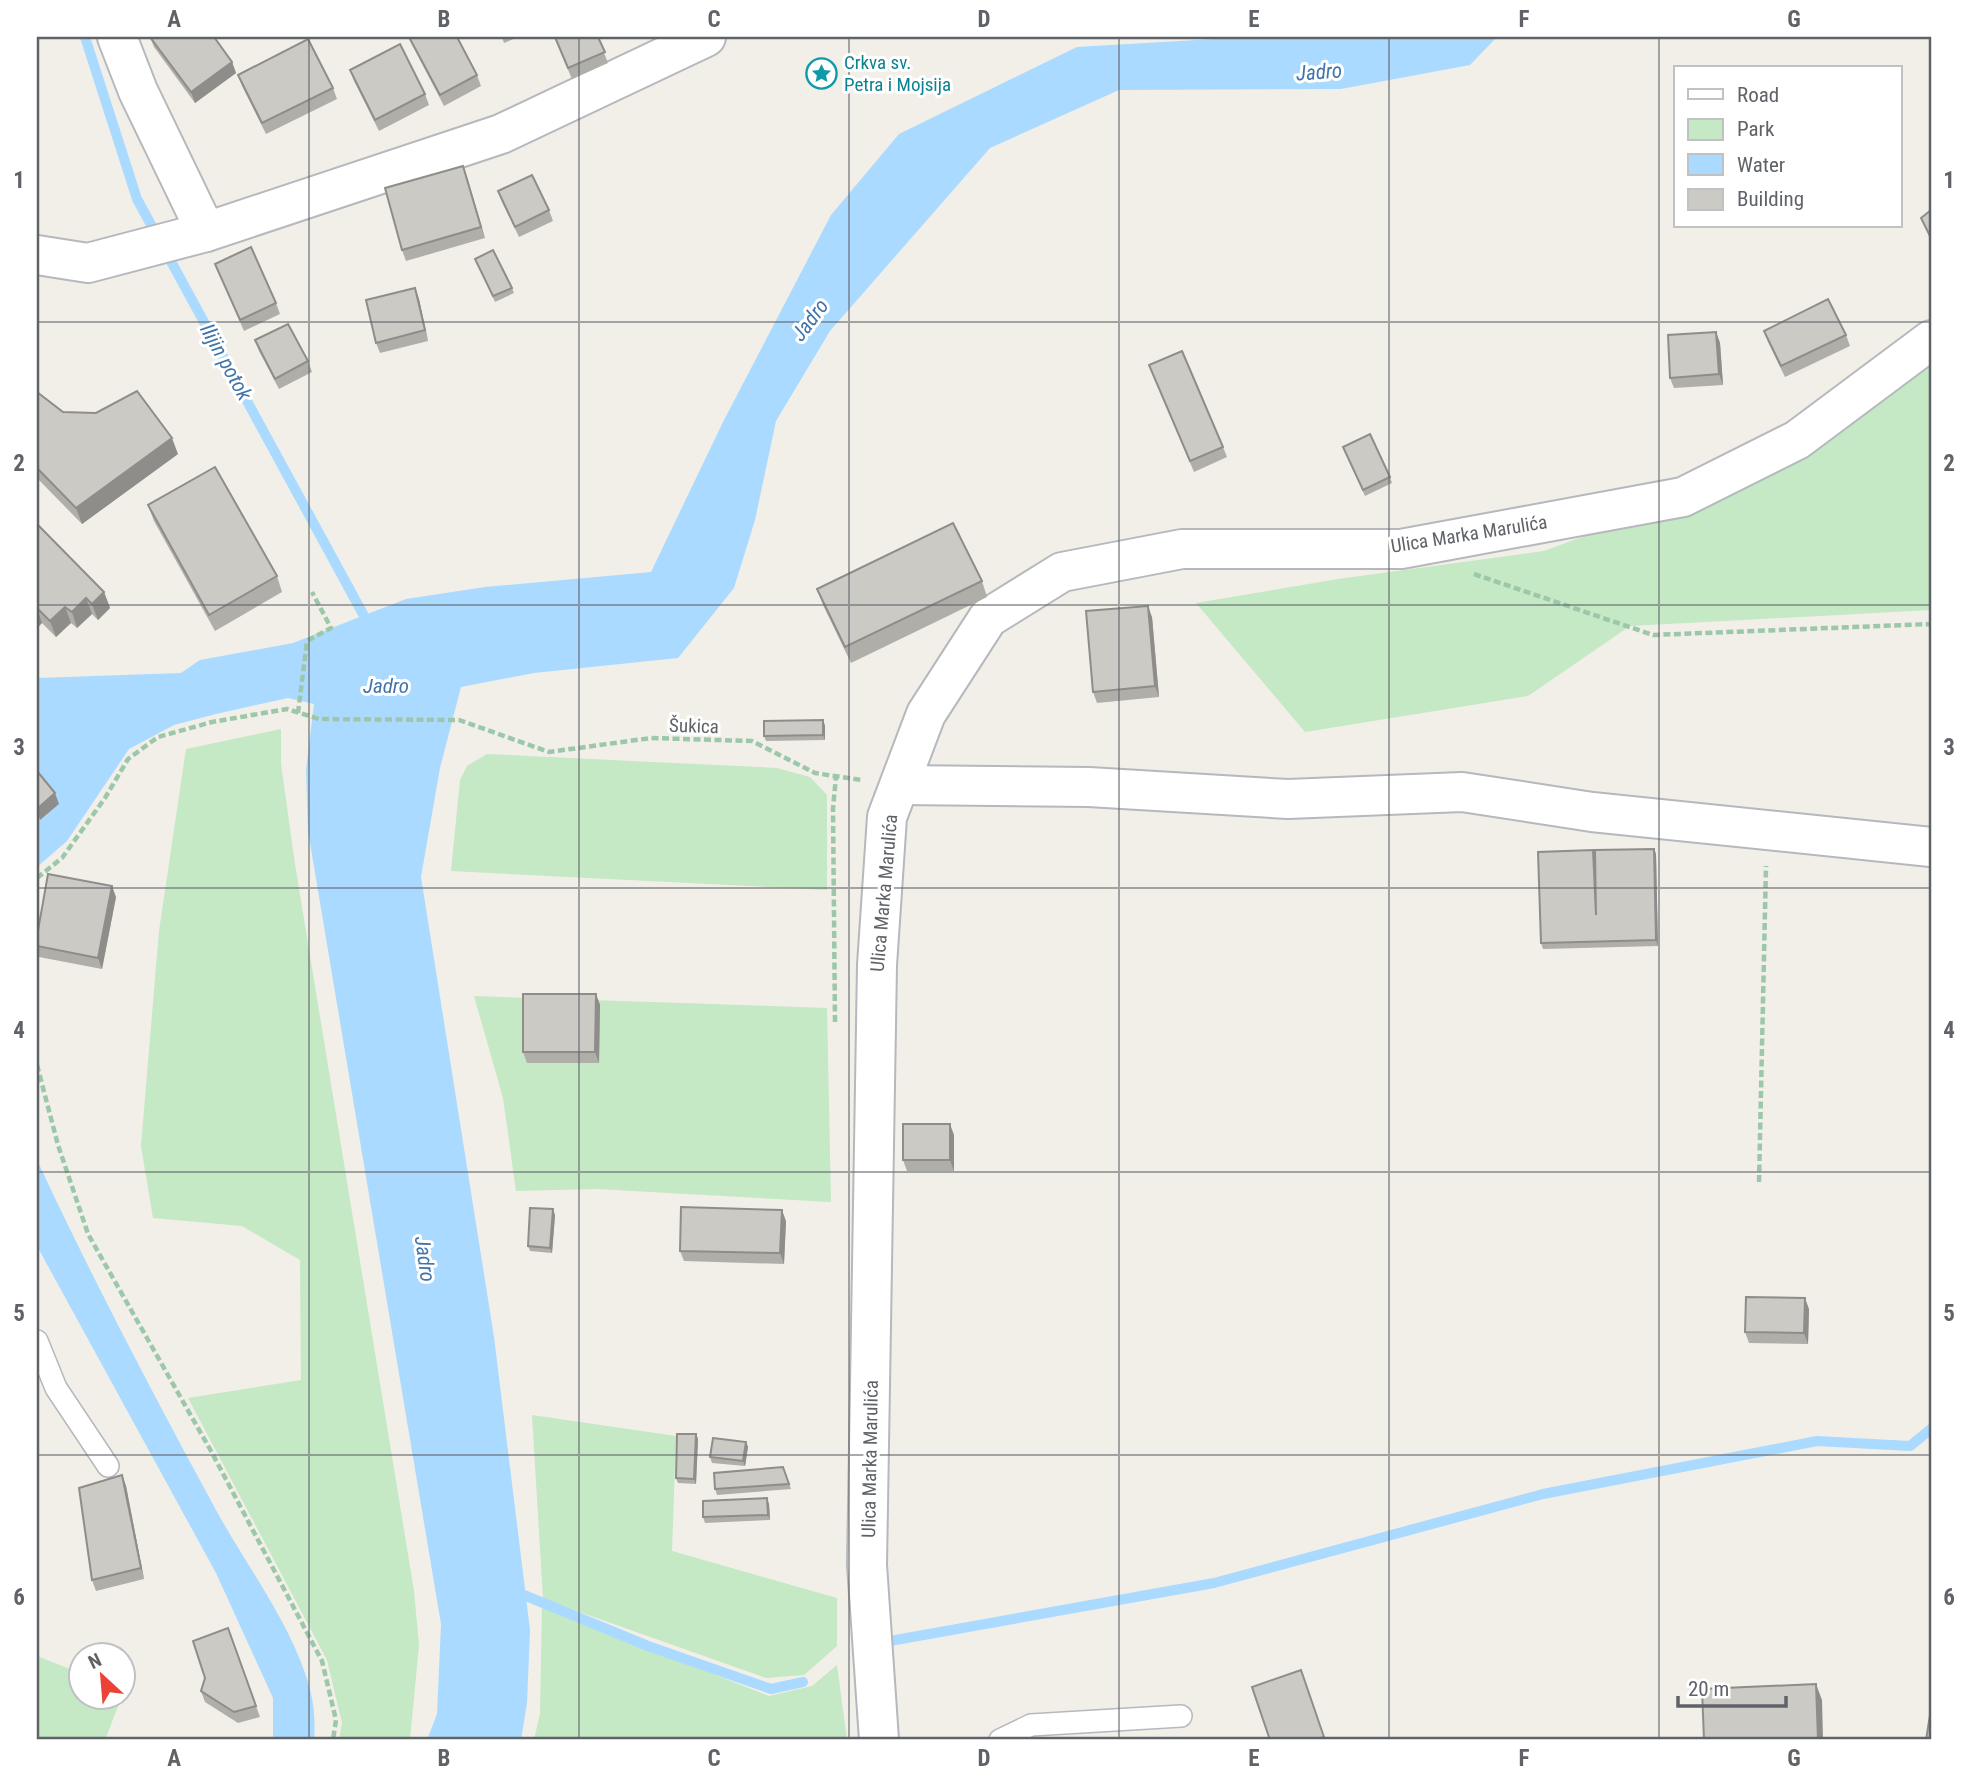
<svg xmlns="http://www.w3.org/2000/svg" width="1968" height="1777" viewBox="0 0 1968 1777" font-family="'Roboto Condensed',sans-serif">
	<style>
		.green { fill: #c5e8c5 }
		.water { fill: #aadaff }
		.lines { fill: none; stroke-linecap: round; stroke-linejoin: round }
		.stream { stroke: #aadaff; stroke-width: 10 }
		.service-casing { stroke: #b5b8bc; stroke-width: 24 }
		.minor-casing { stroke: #b5b8bc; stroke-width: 42 }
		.tertiary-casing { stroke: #b5b8bc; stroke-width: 42 }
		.path { stroke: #9cc7a9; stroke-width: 4.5; stroke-dasharray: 7 3.5; stroke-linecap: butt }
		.service { stroke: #fff; stroke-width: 21 }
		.minor { stroke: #fff; stroke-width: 38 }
		.tertiary { stroke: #fff; stroke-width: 38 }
		.wall { fill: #afaea9 }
		.shaded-wall { fill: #8f8d8a }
		.building { fill: #cccac5; stroke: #8f8d8a; stroke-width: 2 }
		.grid { fill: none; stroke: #5f6368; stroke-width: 2; stroke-opacity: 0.55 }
		.labels { text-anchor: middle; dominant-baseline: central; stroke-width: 6; stroke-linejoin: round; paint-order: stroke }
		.culture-label { font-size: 19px; fill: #0d838f; stroke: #fff; text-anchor: start }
		.street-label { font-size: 19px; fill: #5f6368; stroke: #fff }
		.water-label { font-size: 21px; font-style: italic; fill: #4174aa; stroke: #fff }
		.neatline { fill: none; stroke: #5f6368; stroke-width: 2.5 }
		.grid-label { font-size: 23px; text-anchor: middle; font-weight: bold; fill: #5f6368 }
	</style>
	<rect width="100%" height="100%" fill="#f1efe8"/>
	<g class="green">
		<polygon points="1931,366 1931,610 1630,626 1528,696 1305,732 1196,603 1338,579 1544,551 1809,453"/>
		<polygon points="281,729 281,764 295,864 414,1591 419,1645 410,1740 339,1740 342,1723 327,1660 188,1398 301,1380 300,1260 242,1226 153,1218 141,1146 159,931 186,749"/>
		<polygon points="487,754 777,768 810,777 827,795 827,890 451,871 460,780 467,766"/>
		<polygon points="474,996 827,1008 831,1202 597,1189 516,1191 503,1098"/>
		<polygon points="532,1415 676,1436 672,1551 837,1598 837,1646 804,1675 766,1678 543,1599"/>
		<polygon points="542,1607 769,1696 812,1686 837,1665 847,1740 534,1740 540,1714"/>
		<polygon points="37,1656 80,1673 80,1696 122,1696 105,1740 37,1740"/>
	</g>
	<g class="water">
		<polygon points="1248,37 1497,37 1470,65 1341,89 1119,90 990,148 830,331 776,421 755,520 734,588 678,658 534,673 461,687 440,768 421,877 494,1337 530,1630 527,1703 521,1740 427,1740 437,1714 441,1624 308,831 306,770 314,704 288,698 216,714 174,725 129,749 67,841 37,867 37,678 181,673 200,660 293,643 406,599 485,587 651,572 723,422 831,215 899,134 1077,47"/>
		<path d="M37,1160C92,1278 153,1394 216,1510C245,1563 285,1615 305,1673C313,1695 316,1717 314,1740H273V1698L216,1573L37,1246Z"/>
	</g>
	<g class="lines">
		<g class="stream">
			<polyline points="85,37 137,199 369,625"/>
			<polyline points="514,1591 648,1646 771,1689 803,1682"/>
			<polyline points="890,1641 1214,1583 1543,1494 1817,1441 1910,1446 1931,1429"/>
		</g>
		<defs>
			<g id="service">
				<polyline points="37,1341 56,1388 108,1466"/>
				<polyline points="1000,1740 1031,1725 1181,1716"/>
			</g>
			<g id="minor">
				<polyline points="117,37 138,91 206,232"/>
				<polyline points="900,785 1089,787 1288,799 1462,792 1592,812 1931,847"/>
				<polyline points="879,1740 867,1565 877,965 887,817 926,714 988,618 1062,572 1182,549 1401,549 1683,497 1797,440 1931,340"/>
			</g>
			<polyline id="tertiary" points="37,255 88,263 206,232 501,134 706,37"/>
		</defs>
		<use href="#service" class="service-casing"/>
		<use href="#minor" class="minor-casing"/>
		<use href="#tertiary" class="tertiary-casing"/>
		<g class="path">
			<polyline points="1474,574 1653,635 1931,624"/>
			<polyline points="298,713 307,641 331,628 312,592"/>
			<polyline points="37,878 62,858 105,798 128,759 158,737 212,722 287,709 319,719 459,720 549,752 651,738 752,741 815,773 861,780"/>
			<polyline points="835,1022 833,809 836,776"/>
			<polyline points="37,1065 58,1145 88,1234 211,1451 322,1661 336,1720 333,1740"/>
			<polyline points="1759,1182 1766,866"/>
		</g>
		<use href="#service" class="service"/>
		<use href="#minor" class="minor"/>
		<use href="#tertiary" class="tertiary"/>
	</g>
	<g class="wall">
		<polygon points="150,37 232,62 236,73 195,103 154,47"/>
		<polygon points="408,37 457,37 477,75 481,86 444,106"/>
		<polygon points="502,37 518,37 504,43"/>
		<polygon points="554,37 598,37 608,63 572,79"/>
		<polygon points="350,70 425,94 429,105 379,131 354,81"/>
		<polygon points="238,75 333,88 337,99 266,134 242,86"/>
		<polygon points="463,166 485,238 406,261 402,250"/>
		<polygon points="498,191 549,210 553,221 519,237 502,202"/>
		<polygon points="475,259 512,288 514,293 495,302"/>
		<polygon points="215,264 276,303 280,314 244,331"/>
		<polygon points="415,288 419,299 428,341 380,353 376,343"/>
		<polygon points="1764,331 1846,335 1850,346 1785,377 1768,342"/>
		<polygon points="1716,332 1720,343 1723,385 1674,388 1670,378"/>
		<polygon points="255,340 308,361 312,372 279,389 259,351"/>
		<polygon points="1149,365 1223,447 1227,457 1194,472"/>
		<polygon points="37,392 63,412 178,454 82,524 37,478"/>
		<polygon points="1345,452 1390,477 1392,483 1365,496"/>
		<polygon points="148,505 277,576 282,592 215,631 154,521"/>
		<polygon points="37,524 104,592 110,608 98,620 92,614 77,628 71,623 56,637 42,623 37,628"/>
		<polygon points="982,581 987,597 851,663 823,605 817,589"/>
		<polygon points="1152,617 1159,697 1097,703 1093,692"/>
		<polygon points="823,720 825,726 825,740 766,741 764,736"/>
		<polygon points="1654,849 1656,854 1658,946 1543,949 1541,943 1593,850 1595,855"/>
		<polygon points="116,897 102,969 39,957 37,952 37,936"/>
		<polygon points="596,994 600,1005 599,1063 527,1063 523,1052"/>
		<polygon points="954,1135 954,1171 907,1171 903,1160"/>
		<polygon points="555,1215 552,1253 530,1251 528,1246"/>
		<polygon points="786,1221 784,1264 684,1261 680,1251"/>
		<polygon points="1809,1309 1808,1344 1749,1343 1745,1332"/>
		<polygon points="696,1434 698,1439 696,1484 678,1483 676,1478"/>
		<polygon points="746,1442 748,1447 745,1466 712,1463 710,1457"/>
		<polygon points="783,1467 791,1489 717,1495 715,1489"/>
		<polygon points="122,1475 126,1486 144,1579 96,1591 92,1580"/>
		<polygon points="769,1504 770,1520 705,1523 703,1517"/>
		<polygon points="228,1628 260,1717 238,1723 205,1702 201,1691"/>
		<polygon points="1301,1670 1325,1740 1270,1740"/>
	</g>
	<g class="shaded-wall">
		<polygon points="232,62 236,73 195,103 191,92"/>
		<polygon points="463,166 467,177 485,238 481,227"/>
		<polygon points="415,288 419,299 428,341 425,330"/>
		<polygon points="1716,332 1720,343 1723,385 1719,374"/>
		<polygon points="172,438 178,454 82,524 76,508"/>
		<polygon points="104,592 110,608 98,620 92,604"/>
		<polygon points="86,598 92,614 77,628 72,612"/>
		<polygon points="1148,606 1152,617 1159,697 1155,686"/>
		<polygon points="65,607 71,623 56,637 50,621"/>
		<polygon points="37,609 42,623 37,628"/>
		<polygon points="823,720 825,726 825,740 823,735"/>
		<polygon points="55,793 59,804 40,820 37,809"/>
		<polygon points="1654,849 1656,854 1658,946 1656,940"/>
		<polygon points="112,886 116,897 102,969 98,958"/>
		<polygon points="596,994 600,1005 599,1063 595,1052"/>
		<polygon points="950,1124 954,1135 954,1171 950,1160"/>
		<polygon points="553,1209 555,1215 552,1253 550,1248"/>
		<polygon points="782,1210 786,1221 784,1264 780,1253"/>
		<polygon points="1805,1298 1809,1309 1808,1344 1804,1333"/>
		<polygon points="696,1434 698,1439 696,1484 694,1479"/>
		<polygon points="746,1442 748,1447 745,1466 743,1461"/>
		<polygon points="122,1475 126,1486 144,1579 141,1568"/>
		<polygon points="767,1498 769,1504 770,1520 768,1515"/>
		<polygon points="1816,1684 1822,1700 1823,1740 1818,1740"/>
	</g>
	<g class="building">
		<polygon points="150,37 214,37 232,62 191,92"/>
		<polygon points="409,37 457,37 477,75 440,95"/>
		<polygon points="555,37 598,37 605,52 568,68"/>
		<polygon points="308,39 333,88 262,123 238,75"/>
		<polygon points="400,44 425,94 375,120 350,70"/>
		<polygon points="463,166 481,227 402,250 385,188"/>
		<polygon points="532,175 549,210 515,227 498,191"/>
		<polygon points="1931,210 1931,238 1921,218"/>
		<polygon points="251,247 276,303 240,320 215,264"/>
		<polygon points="493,250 512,288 493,296 475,259"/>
		<polygon points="415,288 425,330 376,343 366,300"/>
		<polygon points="1828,299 1846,335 1781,366 1764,331"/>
		<polygon points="288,324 308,361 275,379 255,340"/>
		<polygon points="1716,332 1719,374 1670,378 1668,335"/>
		<polygon points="1182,351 1223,447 1190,461 1149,365"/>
		<polygon points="137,391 172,438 76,508 37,468 37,392 63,412 96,413"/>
		<polygon points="1370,434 1390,477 1363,490 1343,447"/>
		<polygon points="215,467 277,576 209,615 148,505"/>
		<polygon points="953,523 982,581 845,647 817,589"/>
		<polygon points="37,524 104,592 92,604 86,598 72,612 65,607 50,621 37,608"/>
		<polygon points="1148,606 1155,686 1093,692 1086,611"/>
		<polygon points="823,720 823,735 764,736 764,721"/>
		<polygon points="37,771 55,793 37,809"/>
		<polygon points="1654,849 1656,940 1541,943 1538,852 1593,850 1596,915 1595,850"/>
		<polygon points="48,874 112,886 98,958 37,946 37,936"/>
		<polygon points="523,994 596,994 595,1052 523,1052"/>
		<rect x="903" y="1124" width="47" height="36"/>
		<polygon points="681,1207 782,1210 780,1253 680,1251"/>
		<polygon points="530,1208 553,1209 550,1248 528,1246"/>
		<polygon points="1746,1297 1805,1298 1804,1333 1745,1332"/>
		<polygon points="677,1434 696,1434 694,1479 676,1478"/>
		<polygon points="713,1438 746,1442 743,1461 710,1457"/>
		<polygon points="783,1467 789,1484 715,1489 714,1473"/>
		<polygon points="122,1475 141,1568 92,1580 79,1488"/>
		<polygon points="767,1498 768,1515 703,1517 703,1501"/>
		<polygon points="228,1628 256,1706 234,1712 201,1691 205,1678 193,1641"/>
		<polygon points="1301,1670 1324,1737 1314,1740 1270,1740 1252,1687"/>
		<polygon points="1816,1684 1818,1740 1704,1740 1702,1689"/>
		<polygon points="1931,1709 1931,1740 1926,1740"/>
	</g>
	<path class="grid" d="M309,37V1740M579,37V1740M849,37V1740M1119,37V1740M1389,37V1740M1659,37V1740M37,322H1931M37,605H1931M37,888H1931M37,1172H1931M37,1455H1931"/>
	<defs>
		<symbol id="sight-ring" viewBox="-11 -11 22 22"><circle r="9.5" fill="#fff" stroke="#0f9aa8" stroke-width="1.5"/><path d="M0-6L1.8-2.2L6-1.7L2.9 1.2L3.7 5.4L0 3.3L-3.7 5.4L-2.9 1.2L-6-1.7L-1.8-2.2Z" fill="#0f9aa8"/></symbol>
	</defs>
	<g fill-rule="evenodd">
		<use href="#sight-ring" x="804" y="56" width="35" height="35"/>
	</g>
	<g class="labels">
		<g class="culture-label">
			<text x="844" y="62">Crkva sv.<tspan x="844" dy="22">Petra i Mojsija</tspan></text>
		</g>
		<g class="street-label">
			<text transform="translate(1469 534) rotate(-9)">Ulica Marka Marulića</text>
			<text transform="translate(694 726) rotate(2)">Šukica</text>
			<text transform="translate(884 893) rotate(-85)">Ulica Marka Marulića</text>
			<text transform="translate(870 1459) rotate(-89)">Ulica Marka Marulića</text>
		</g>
		<g class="water-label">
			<text transform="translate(1319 72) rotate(-4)">Jadro</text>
			<text transform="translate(810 320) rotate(-53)">Jadro</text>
			<text transform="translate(226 362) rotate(61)">Ilijin potok</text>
			<text x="386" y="686">Jadro</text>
			<text transform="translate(425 1259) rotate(82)">Jadro</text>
		</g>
	</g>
	<rect width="1968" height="1777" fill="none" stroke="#ffffff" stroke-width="77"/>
	<rect x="1674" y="66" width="228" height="161" fill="#ffffff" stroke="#bfc1c3" stroke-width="2"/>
	<rect x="1688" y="89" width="35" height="10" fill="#ffffff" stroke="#bfc1c3" stroke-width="2"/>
	<text x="1737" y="102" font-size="21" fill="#5f6368">Road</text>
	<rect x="1688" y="119" width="35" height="21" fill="#c5e8c5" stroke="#bfc1c3" stroke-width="2"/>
	<text x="1737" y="136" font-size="21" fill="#5f6368">Park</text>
	<rect x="1688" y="154" width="35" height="21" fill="#aadaff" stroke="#bfc1c3" stroke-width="2"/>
	<text x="1737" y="172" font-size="21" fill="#5f6368">Water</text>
	<rect x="1688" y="189" width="35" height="21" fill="#cccac5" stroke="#bfc1c3" stroke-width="2"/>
	<text x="1737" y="206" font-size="21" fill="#5f6368">Building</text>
	<g transform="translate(102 1676) rotate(334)"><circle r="33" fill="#ffffff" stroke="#bfc1c3" stroke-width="2"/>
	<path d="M0-5L12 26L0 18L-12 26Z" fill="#ea4335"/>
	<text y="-10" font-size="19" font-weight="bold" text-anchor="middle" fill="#5f6368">N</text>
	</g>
	<path d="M1678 1696v10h108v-10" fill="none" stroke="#5f6368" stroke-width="3.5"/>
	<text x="1688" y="1696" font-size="21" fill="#5f6368" stroke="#ffffff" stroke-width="5" paint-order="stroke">20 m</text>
	<rect x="38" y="38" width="1892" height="1700" class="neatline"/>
	<g class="grid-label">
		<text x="174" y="27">A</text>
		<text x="444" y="27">B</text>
		<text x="714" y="27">C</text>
		<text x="984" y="27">D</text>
		<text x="1254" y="27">E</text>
		<text x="1524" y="27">F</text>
		<text x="1794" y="27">G</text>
		<text x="19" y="188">1</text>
		<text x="1949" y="188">1</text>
		<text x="19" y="471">2</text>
		<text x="1949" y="471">2</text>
		<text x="19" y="755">3</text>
		<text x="1949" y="755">3</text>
		<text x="19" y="1038">4</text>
		<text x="1949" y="1038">4</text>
		<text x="19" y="1321">5</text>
		<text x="1949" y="1321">5</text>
		<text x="19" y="1605">6</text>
		<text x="1949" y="1605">6</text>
		<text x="174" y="1766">A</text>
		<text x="444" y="1766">B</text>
		<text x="714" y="1766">C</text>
		<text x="984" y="1766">D</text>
		<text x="1254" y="1766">E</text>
		<text x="1524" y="1766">F</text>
		<text x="1794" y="1766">G</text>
	</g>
</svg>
